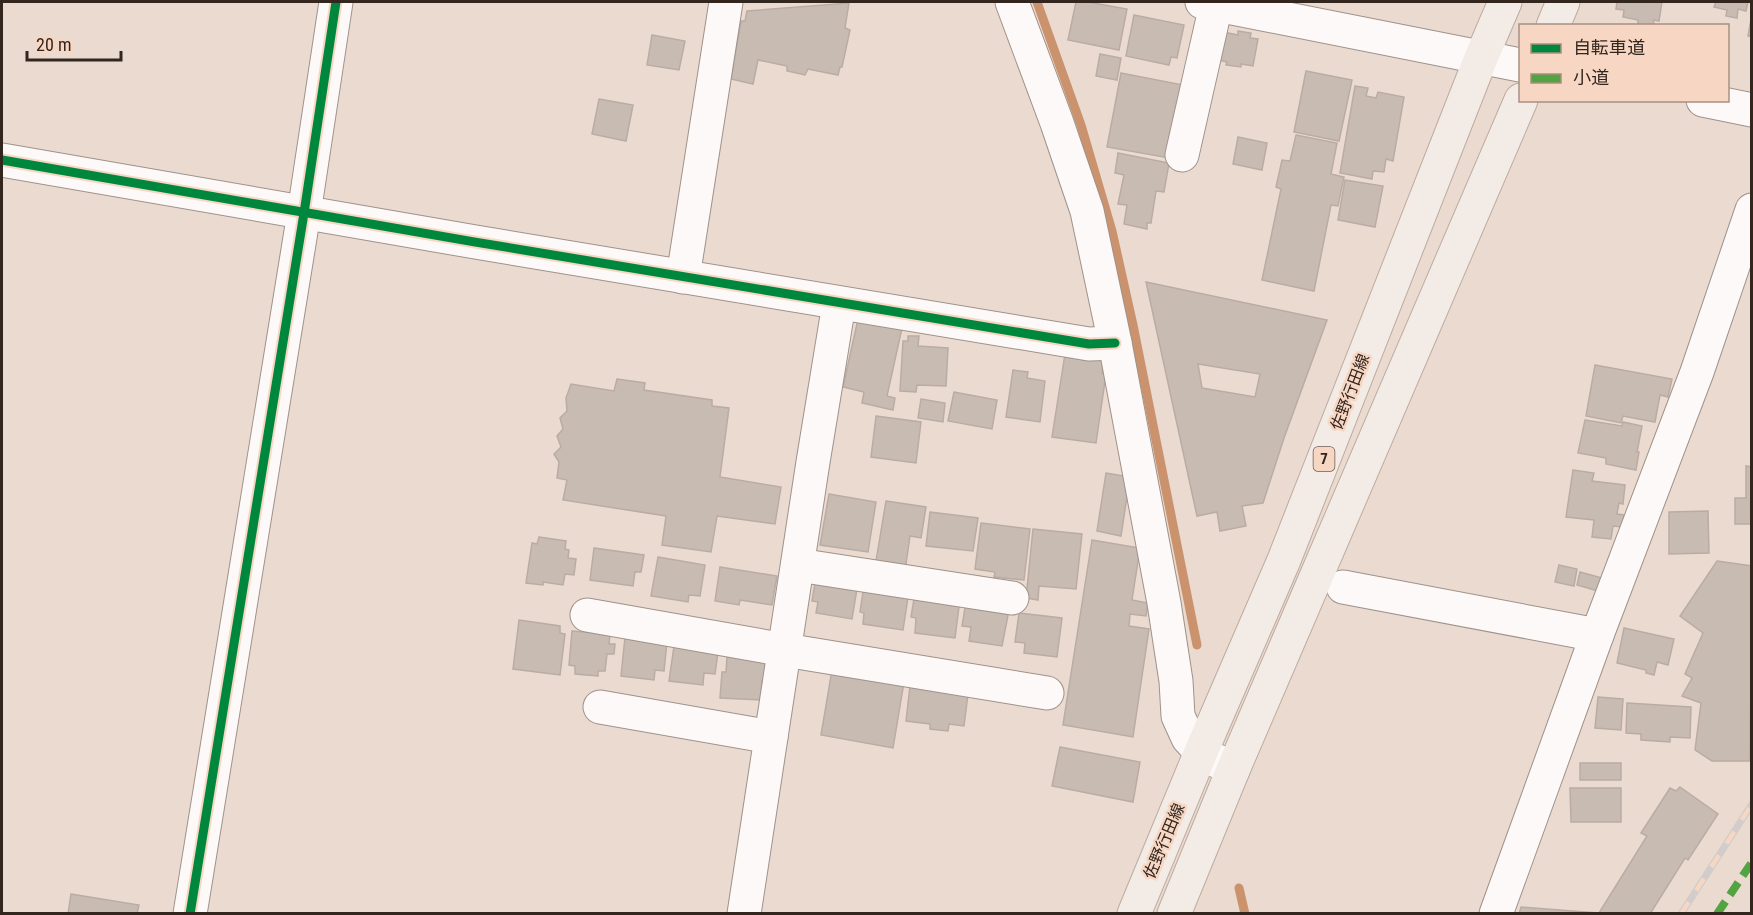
<svg xmlns="http://www.w3.org/2000/svg" width="1753" height="915" viewBox="0 0 1753 915" font-family="'Roboto Condensed','Noto Sans JP',sans-serif">
	<style>
		.lines { fill: none; stroke-linecap: round; stroke-linejoin: round }
		.stream { stroke: #ca936d; stroke-width: 9 }
		.building { fill: #c8bbb2; stroke: #baaca4; stroke-width: 1.5; fill-rule: evenodd }
		.minor-casing { stroke: #9f928a; stroke-width: 35 }
		.major-casing { stroke: #bdaba0; stroke-width: 35 }
		.minor { stroke: #fcf9f8; stroke-width: 33 }
		.major { stroke: #f3ebe5; stroke-width: 33 }
		.rail-casing { stroke: #d2cdcb; stroke-width: 7 }
		.rail { stroke: #f7d7c3; stroke-width: 4.5; stroke-dasharray: 14; stroke-linecap: butt }
		.quiet { stroke: #52a341; stroke-width: 8; stroke-dasharray: 15 8; stroke-linecap: butt }
		.cycleway-casing { stroke: #f7d7c3; stroke-width: 13 }
		.cycleway { stroke: #00873e; stroke-width: 9 }
		.labels { text-anchor: middle; dominant-baseline: central; stroke-width: 5; stroke-linejoin: round; paint-order: stroke }
		.shield { fill: #f7d7c3; stroke: #6d5b50; stroke-width: 1.5 }
		.shield-label { font-size: 15px; font-weight: bold; fill: #32261f }
		.street-label { font-size: 16px; fill: #32261f; stroke: #f7d7c3 }
	</style>
	<rect width="100%" height="100%" fill="#ebdacf"/>
	<g class="lines">
		<g class="stream">
			<polyline points="1037,2 1081,125 1112,231 1133,325 1197,645"/>
			<polyline points="1239,888 1245,914"/>
		</g>
	</g>
	<g class="building">
		<polygon points="1076,2 1088,2 1127,9 1119,50 1068,40"/>
		<polygon points="1617,2 1662,2 1659,21 1654,20 1653,26 1638,26 1638,20 1623,17 1624,10 1616,9"/>
		<polygon points="1716,2 1748,2 1746,11 1738,9 1737,18 1726,16 1727,10 1714,7"/>
		<polygon points="849,3 845,28 850,30 842,67 840,67 838,75 808,69 805,75 787,71 787,66 758,60 753,84 731,79 741,21 745,21 747,11"/>
		<polygon points="1752,14 1752,37 1748,36"/>
		<polygon points="1134,15 1184,25 1177,58 1171,57 1169,65 1126,56"/>
		<polygon points="1238,31 1251,33 1250,38 1258,39 1253,66 1241,64 1241,67 1226,65 1227,62 1218,60 1223,32 1238,35"/>
		<polygon points="652,35 685,41 679,70 647,65"/>
		<polygon points="1100,54 1121,58 1117,80 1096,76"/>
		<polygon points="1306,71 1352,80 1339,141 1294,132"/>
		<polygon points="1121,73 1183,85 1169,158 1107,147"/>
		<polygon points="1355,86 1368,88 1366,96 1376,98 1378,92 1404,97 1393,161 1386,159 1384,172 1373,171 1372,179 1340,173"/>
		<polygon points="599,99 633,105 626,141 592,134"/>
		<polygon points="1296,135 1337,143 1331,174 1344,177 1338,206 1331,205 1314,291 1262,280 1281,189 1276,187 1282,160 1290,161"/>
		<polygon points="1238,137 1267,143 1262,170 1233,164"/>
		<polygon points="1118,153 1169,163 1164,192 1156,191 1151,223 1147,223 1147,229 1124,224 1127,205 1118,204 1124,175 1115,173"/>
		<polygon points="1345,180 1383,186 1375,227 1338,220"/>
		<path d="M1146,282L1327,320L1284,438L1263,503L1242,506L1246,526L1220,531L1217,512L1197,516ZM1198,364L1260,374L1255,397L1202,388Z"/>
		<polygon points="858,319 902,328 887,396 895,398 893,410 862,403 864,392 843,387"/>
		<polygon points="908,336 919,336 918,346 948,348 946,386 917,385 916,392 900,391 903,341 908,341"/>
		<polygon points="1065,354 1104,360 1102,373 1106,374 1096,443 1052,437"/>
		<polygon points="1595,365 1672,379 1668,397 1660,395 1655,422 1623,416 1621,423 1586,416"/>
		<polygon points="1013,370 1028,372 1027,378 1045,381 1040,422 1006,417"/>
		<polygon points="617,379 645,383 644,390 712,400 712,406 729,408 720,477 781,487 775,524 717,516 711,552 662,545 666,516 563,500 567,480 557,478 559,462 554,454 561,447 557,436 563,429 560,418 567,411 566,398 571,384 614,391"/>
		<polygon points="954,392 997,400 992,429 948,421"/>
		<polygon points="921,399 945,403 943,422 918,418"/>
		<polygon points="876,416 921,422 916,463 871,457"/>
		<polygon points="1585,420 1622,426 1623,422 1642,426 1637,452 1639,452 1636,470 1606,464 1606,458 1578,453"/>
		<polygon points="1746,466 1752,467 1752,524 1735,524 1735,498 1746,498"/>
		<polygon points="1573,470 1594,473 1592,481 1625,485 1623,504 1619,503 1617,514 1624,515 1622,527 1613,526 1611,539 1592,537 1594,520 1566,517"/>
		<polygon points="1106,473 1130,477 1121,536 1097,531"/>
		<polygon points="829,494 876,502 868,552 820,545"/>
		<polygon points="886,501 926,507 921,538 910,536 905,571 875,567"/>
		<polygon points="1708,511 1709,553 1669,554 1669,512"/>
		<polygon points="930,512 978,518 973,551 926,546"/>
		<polygon points="981,523 1030,529 1024,580 994,577 995,572 975,569"/>
		<polygon points="1033,529 1082,534 1076,589 1039,586 1038,600 1026,598"/>
		<polygon points="539,537 566,541 565,549 569,550 568,558 576,559 574,575 565,574 563,585 543,582 543,585 526,583 532,543 537,544"/>
		<polygon points="1092,540 1140,548 1132,600 1148,603 1146,616 1130,614 1129,626 1149,629 1133,737 1063,725"/>
		<polygon points="594,548 644,555 641,572 635,572 633,586 590,580"/>
		<polygon points="658,557 705,565 700,596 689,595 688,602 651,596"/>
		<polygon points="1717,561 1752,566 1750,761 1712,761 1695,750 1701,703 1682,696 1692,678 1685,674 1703,633 1680,616"/>
		<polygon points="1559,565 1577,569 1574,586 1555,582"/>
		<polygon points="720,567 777,576 772,605 740,600 739,605 715,601"/>
		<polygon points="1580,572 1602,578 1598,591 1577,585"/>
		<polygon points="816,577 858,583 852,619 816,613 818,602 812,601"/>
		<polygon points="864,585 909,591 903,630 863,624 864,613 860,612"/>
		<polygon points="915,593 960,599 955,638 915,633 916,618 911,617"/>
		<polygon points="966,602 1009,610 1002,646 969,641 971,627 962,626"/>
		<polygon points="1019,613 1062,618 1057,657 1024,653 1025,643 1015,642"/>
		<polygon points="519,620 560,626 560,633 565,634 560,675 513,669"/>
		<polygon points="1624,628 1674,639 1668,665 1657,662 1654,675 1646,673 1646,670 1617,663"/>
		<polygon points="572,631 610,634 609,644 615,644 614,654 607,654 605,671 598,671 598,676 575,674 575,666 569,665"/>
		<polygon points="625,637 667,642 664,671 655,670 654,680 621,676"/>
		<polygon points="674,646 718,652 715,674 704,673 703,685 669,681"/>
		<polygon points="727,657 767,658 767,681 762,681 761,700 720,698 722,672 726,672"/>
		<polygon points="832,670 904,682 893,748 821,735"/>
		<polygon points="910,686 968,694 964,726 949,724 948,731 930,729 930,724 906,721"/>
		<polygon points="1598,697 1623,699 1621,730 1595,728"/>
		<polygon points="1627,703 1691,707 1690,738 1670,737 1670,742 1641,740 1641,734 1626,733"/>
		<polygon points="1060,747 1140,762 1133,802 1052,786"/>
		<rect x="1580" y="763" width="41" height="17"/>
		<polygon points="1680,787 1718,814 1688,860 1685,858 1650,914 1519,914 1521,907 1599,913 1647,836 1641,833 1670,788 1676,791"/>
		<polygon points="1570,788 1621,788 1621,822 1571,822"/>
		<polygon points="71,894 139,905 137,914 68,914"/>
	</g>
	<g class="lines">
		<defs>
			<g id="minor">
				<polyline points="1012,2 1057,123 1087,211 1115,343 1164,603 1176,681 1178,716 1188,738 1201,752 1233,770"/>
				<polyline points="1202,2 1520,65"/>
				<polyline points="1703,100 1752,110"/>
				<polyline points="1182,155 1216,5"/>
				<path d="M2,160C364,224 726,285 1089,344L1115,343"/>
				<polyline points="683,277 726,2"/>
				<polyline points="798,565 1012,598"/>
				<polyline points="1343,587 1597,635"/>
				<polyline points="587,615 785,650 1047,693"/>
				<polyline points="600,707 771,737"/>
				<polyline points="190,914 304,213 336,2"/>
				<polyline points="744,914 813,462 839,304"/>
				<polyline points="1496,914 1597,635 1697,372 1752,210"/>
			</g>
			<g id="major">
				<polyline points="1553,26 1563,2"/>
				<polyline points="1134,914 1201,752 1284,560 1481,58 1505,2"/>
				<polyline points="1174,914 1233,770 1521,100"/>
			</g>
		</defs>
		<use href="#minor" class="minor-casing"/>
		<use href="#major" class="major-casing"/>
		<use href="#minor" class="minor"/>
		<use href="#major" class="major"/>
		<defs>
			<polyline id="rail" points="1681,914 1752,804"/>
		</defs>
		<use href="#rail" class="rail-casing"/>
		<use href="#rail" class="rail"/>
		<polyline class="quiet" points="1717,914 1752,862"/>
		<defs>
			<g id="cycleway">
				<path d="M2,160C364,224 726,285 1089,344L1115,343"/>
				<polyline points="190,914 304,213 336,2"/>
			</g>
		</defs>
		<use href="#cycleway" class="cycleway-casing"/>
		<use href="#cycleway" class="cycleway"/>
	</g>
	<g class="labels">
		<rect class="shield" x="1313.5" y="447" width="21" height="24" rx="4.5"/>
		<g class="shield-label">
			<text x="1324" y="459">7</text>
		</g>
		<g class="street-label">
			<text transform="translate(1350 392) rotate(-69)">佐野行田線</text>
			<text transform="translate(1164 841) rotate(-67)">佐野行田線</text>
		</g>
	</g>
	<rect width="1753" height="915" fill="none" stroke="#32261f" stroke-width="6"/>
	<rect x="1519" y="24" width="210" height="78" fill="#f7d7c3" stroke="#a89081" stroke-width="1.5"/>
	<rect x="1531" y="44" width="30" height="9" fill="#00873e" stroke="#a89081" stroke-width="1.5"/>
	<text x="1573" y="54" font-size="18" fill="#32261f">自転車道</text>
	<rect x="1531" y="74" width="30" height="9" fill="#52a341" stroke="#a89081" stroke-width="1.5"/>
	<text x="1573" y="84" font-size="18" fill="#32261f">小道</text>
	<path d="M27 51v9h94v-9" fill="none" stroke="#32261f" stroke-width="3"/>
	<text x="36" y="51" font-size="18" fill="#32261f" stroke="#f7d7c3" stroke-width="4.5" paint-order="stroke">20 m</text>
</svg>
